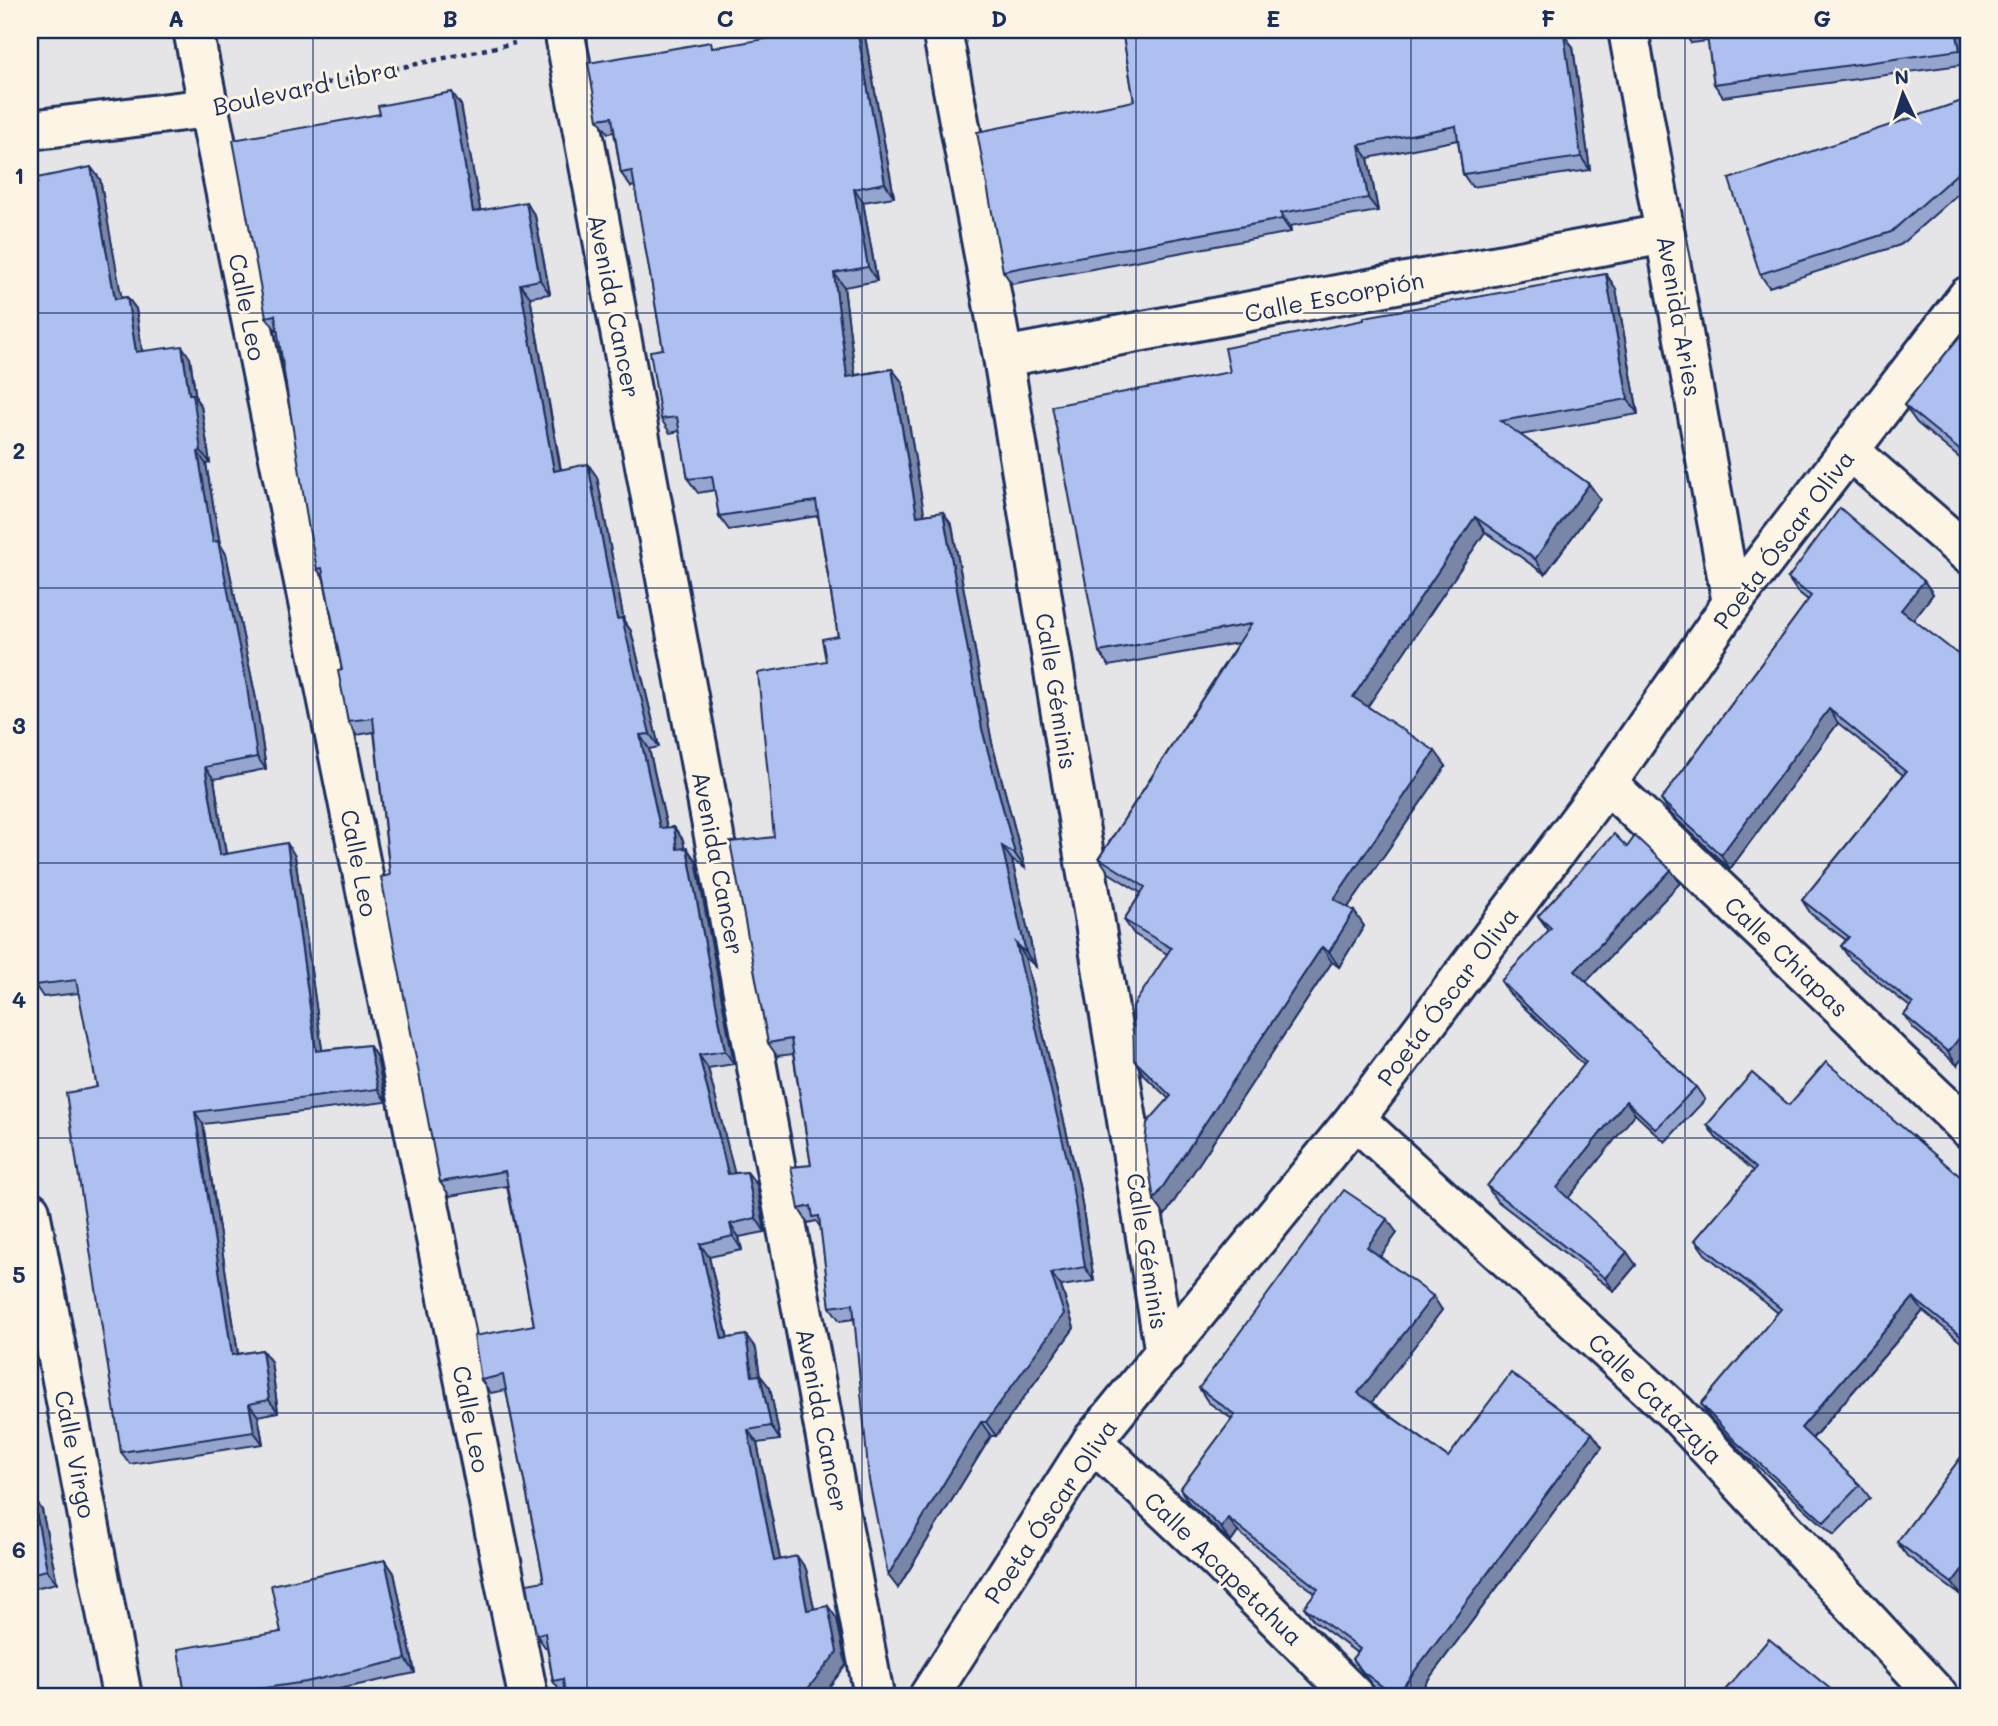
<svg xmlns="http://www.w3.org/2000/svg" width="1998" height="1726" viewBox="0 0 1998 1726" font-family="Mali,sans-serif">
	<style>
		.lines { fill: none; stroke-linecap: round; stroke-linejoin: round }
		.minor-casing { stroke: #1b2f5e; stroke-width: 44 }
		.path { stroke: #1b2f5e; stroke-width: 4.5; stroke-dasharray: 5 5; stroke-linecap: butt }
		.minor { stroke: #fcf5e5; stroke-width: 38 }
		.wall { fill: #96a5ce; stroke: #1b2f5e; stroke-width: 2 }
		.shaded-wall { fill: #7a86a7; stroke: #1b2f5e; stroke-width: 2 }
		.building { fill: #aec0ef; stroke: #1b2f5e; stroke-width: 2 }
		.grid { fill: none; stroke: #1b2f5e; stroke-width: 2; stroke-opacity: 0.55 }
		.labels { text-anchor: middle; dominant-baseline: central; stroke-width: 6; stroke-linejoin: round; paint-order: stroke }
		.street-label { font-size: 24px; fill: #1b2f5e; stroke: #fcf5e5 }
		.neatline { fill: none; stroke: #1b2f5e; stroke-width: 2.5 }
		.grid-label { font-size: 23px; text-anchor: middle; font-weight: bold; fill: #1b2f5e }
	</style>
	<rect width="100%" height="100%" fill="#e5e5e8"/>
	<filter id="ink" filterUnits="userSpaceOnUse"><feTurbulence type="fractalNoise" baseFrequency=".0143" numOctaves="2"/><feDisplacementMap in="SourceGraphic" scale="14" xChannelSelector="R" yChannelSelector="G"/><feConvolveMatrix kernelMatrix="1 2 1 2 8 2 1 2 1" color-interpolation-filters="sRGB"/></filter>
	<g filter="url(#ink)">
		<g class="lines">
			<defs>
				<g id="minor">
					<polyline points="193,30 528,1696"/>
					<polyline points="564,30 874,1696"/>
					<polyline points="942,30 1003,357 1165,1354"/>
					<polyline points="1628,30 1732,603"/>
					<polyline points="30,130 208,108"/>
					<polyline points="1003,357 1665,234"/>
					<polyline points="1850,451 1968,554"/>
					<polyline points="1607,783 1968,1128"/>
					<polyline points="1355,1119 1676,1413 1938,1696"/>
					<polyline points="30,1211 122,1696"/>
					<polyline points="1092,1441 1219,1561 1354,1696"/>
					<polyline points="929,1696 1092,1441 1355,1119 1607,783 1732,603 1968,296"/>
				</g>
			</defs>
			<use href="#minor" class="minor-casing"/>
			<polyline class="path" points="257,98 515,43"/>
			<use href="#minor" class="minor"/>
		</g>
		<g class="wall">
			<polygon points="1122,30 1566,30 1567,39 1573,47 1590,170 1472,187 1463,174 1458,140 1368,158 1378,211 1290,226 1291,232 1012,284 1003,271 1134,101"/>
			<polygon points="1682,30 1962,30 1968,64 1723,97 1714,84 1708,41 1691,43"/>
			<polygon points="864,31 894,197 863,202 877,281 844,287 855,375 892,369 902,382 924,515 943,512 952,526 992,743 1025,868 1012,860 1036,967 1025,957 1079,1185 1094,1281 1061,1286 1074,1328 996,1436 991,1436 898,1588 854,1319 840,1321 830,1307 821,1228 816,1221 808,1223 799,1209 811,1165 793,1054 777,1056 768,1043 774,837 826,661 838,636 818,516 729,530 719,516 715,490 698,493 688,479 680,431 670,433 661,419 663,349 635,186 631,187 621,173 614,132 608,133 598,119 715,47"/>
			<polygon points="1968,99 1968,185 1900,245 1769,287 1760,274"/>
			<polygon points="461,105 480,210 535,216 550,294 530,297 561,469 597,477 624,621 631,631 659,747 649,749 667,828 674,827 683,840 684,848 696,861 734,1064 708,1068 734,1173 747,1172 757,1185 765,1232 739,1237 742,1250 709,1257 728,1338 756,1349 759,1375 770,1388 780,1440 757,1443 780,1559 806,1569 814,1609 837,1619 846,1665 822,1696 565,1696 565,1693 562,1694 553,1681 547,1647 545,1647 536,1634 544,1581 506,1390 491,1393 481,1380 534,1325 507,1186 450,1196 440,1182 390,875 374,732 357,735 348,721 342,670 324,579 317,569 278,329 276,330 266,317 380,114"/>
			<polygon points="100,179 121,298 127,297 136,309 142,351 190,358 196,399 201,406 210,463 206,464 220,544 226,554 256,699 266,769 214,779 226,854 295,856 322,1050 369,1045 377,1058 386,1102 203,1124 238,1354 262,1350 271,1362 278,1412 258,1416 263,1444 130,1464 121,1452 97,1087 79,993 43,997 35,985"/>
			<polygon points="1606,274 1616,289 1638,414 1520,435 1589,484 1600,499 1545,574 1485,532 1367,706 1446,766 1348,907 1364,926 1339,967 1332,962 1165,1215 1154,1200 1169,1099 1144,1075 1134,1060 1167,954 1134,934 1124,920 1141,893 1109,873 1099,858 1238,643 1109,666 1099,652 1230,372 1364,320"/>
			<polygon points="1968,326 1968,465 1917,423 1904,405"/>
			<polygon points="1788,578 1924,581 1933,594 1913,620 1957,1065 1913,1028 1904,1015 1910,1007 1850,959 1841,946 1846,940 1811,914 1802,900 1903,775 1838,723 1730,869 1671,814 1661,800 1808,600 1797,591"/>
			<polygon points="1627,847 1680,883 1586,982 1696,1087 1705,1100 1665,1142 1635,1114 1568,1198 1636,1265 1614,1291 1496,1200 1487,1186 1584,1065 1510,994 1501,981 1549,931 1538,916"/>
			<polygon points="1789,1105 1968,1183 1968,1348 1923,1311 1812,1439 1860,1485 1870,1498 1834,1535 1744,1454 1710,1418 1701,1404 1778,1313 1705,1254 1695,1240 1754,1171 1716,1138 1707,1125"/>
			<polygon points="1397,1233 1380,1257 1442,1310 1371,1402 1448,1457 1592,1433 1602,1447 1416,1696 1386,1696 1373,1686 1352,1659 1357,1653 1314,1621 1304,1607 1315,1593 1238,1532 1231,1542 1189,1503 1180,1489 1232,1419 1208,1402 1199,1388"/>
			<polygon points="1968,1448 1962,1596 1907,1556 1897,1542"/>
			<polygon points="30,1498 42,1510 57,1583 30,1589"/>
			<polygon points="385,1560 394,1573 415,1673 306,1696 185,1696"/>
		</g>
		<g class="shaded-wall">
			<polygon points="857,30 864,31 894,197 885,183"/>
			<polygon points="1559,30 1566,30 1567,39 1573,47 1590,170 1581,157"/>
			<polygon points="1956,30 1962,30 1968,62 1960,50"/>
			<polygon points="452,92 461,105 483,225 473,212"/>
			<polygon points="1359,145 1368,158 1378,211 1368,198"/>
			<polygon points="91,167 100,179 124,311 115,299"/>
			<polygon points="854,189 863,202 877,281 868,267"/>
			<polygon points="526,202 535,216 550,294 540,280"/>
			<polygon points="1281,213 1290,226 1291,232 1282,219"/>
			<polygon points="834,273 844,287 857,390 847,377"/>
			<polygon points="1606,274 1616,289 1638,414 1628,399"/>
			<polygon points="520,284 530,297 563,484 554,471"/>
			<polygon points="127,297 136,309 144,364 136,352"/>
			<polygon points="182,346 190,358 196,399 201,406 210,463 201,451 189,394"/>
			<polygon points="892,369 902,382 927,530 917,516"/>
			<polygon points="198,452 206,464 220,544 226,554 256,699 266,769 257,757 213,542"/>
			<polygon points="588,464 597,477 624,621 631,631 659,747 650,734 617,619"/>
			<polygon points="1589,484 1600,499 1545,574 1535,559"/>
			<polygon points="943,512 952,526 992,743 1025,868 1015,854 982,729"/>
			<polygon points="1475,517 1485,532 1364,712 1353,697"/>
			<polygon points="1924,581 1933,594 1910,624 1901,610"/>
			<polygon points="1829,709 1838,723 1730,869 1721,855"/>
			<polygon points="640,735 649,749 670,842 660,828"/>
			<polygon points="1435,751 1446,766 1344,913 1334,899"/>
			<polygon points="205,767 214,779 228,867 220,855"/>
			<polygon points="674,827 683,840 687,862 677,849"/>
			<polygon points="287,843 295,856 324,1063 316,1051"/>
			<polygon points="1002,846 1012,860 1036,967 1026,953"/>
			<polygon points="687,848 696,861 734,1064 725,1051"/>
			<polygon points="1671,870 1680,883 1584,984 1575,971"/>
			<polygon points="1354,911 1364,926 1339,967 1329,952"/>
			<polygon points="1016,943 1025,957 1079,1185 1094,1281 1085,1267"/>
			<polygon points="1322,947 1332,962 1165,1215 1154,1200"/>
			<polygon points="1968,1027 1968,1052 1957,1065 1948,1052"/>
			<polygon points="369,1045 377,1058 386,1102 378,1089"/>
			<polygon points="699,1055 708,1068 738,1187 728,1174"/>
			<polygon points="1626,1101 1635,1114 1566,1201 1557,1188"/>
			<polygon points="195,1112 203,1124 240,1367 232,1355"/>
			<polygon points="747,1172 757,1185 765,1232 756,1218"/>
			<polygon points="1387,1219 1397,1233 1377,1261 1367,1247"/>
			<polygon points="730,1224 739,1237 742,1250 733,1236"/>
			<polygon points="700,1244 709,1257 731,1353 722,1339"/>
			<polygon points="1627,1252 1636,1265 1614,1291 1605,1278"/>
			<polygon points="1051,1273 1061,1286 1074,1328 996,1436 986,1422"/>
			<polygon points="1433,1296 1442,1310 1368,1407 1358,1393"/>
			<polygon points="1913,1298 1923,1311 1810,1441 1801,1428"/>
			<polygon points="746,1335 756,1349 762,1389 752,1376"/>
			<polygon points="262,1350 271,1362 278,1412 269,1400"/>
			<polygon points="760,1375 770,1388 780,1440 771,1426"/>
			<polygon points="249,1404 258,1416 263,1444 254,1432"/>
			<polygon points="981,1422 991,1436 898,1588 888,1575"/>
			<polygon points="748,1430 757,1443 783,1574 774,1561"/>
			<polygon points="1592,1433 1602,1447 1416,1696 1396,1696"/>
			<polygon points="33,1497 42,1510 57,1583 47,1570"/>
			<polygon points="1228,1518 1238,1532 1231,1542 1221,1528"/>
			<polygon points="797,1556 806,1569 817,1623 807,1610"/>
			<polygon points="385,1560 394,1573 415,1673 406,1659"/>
			<polygon points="1968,1562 1968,1587 1962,1596 1952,1583"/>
			<polygon points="828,1606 837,1619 846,1665 822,1696 802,1696"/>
			<polygon points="30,1661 37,1696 30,1696"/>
		</g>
		<g class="building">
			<polygon points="811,30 857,30 885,183 854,189 868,267 834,273 847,377 892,369 917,516 943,512 982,729 1015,854 1002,846 1026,953 1016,943 1070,1171 1085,1267 1051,1273 1064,1314 986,1422 981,1422 888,1575 869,1480 853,1304 830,1307 819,1216 813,1217 811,1206 799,1209 791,1167 811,1165 791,1039 768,1043 730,842 774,837 758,673 826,661 822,639 838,636 816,501 719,516 712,476 688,479 677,417 661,419 650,351 663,349 632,171 621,173 612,117 598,119 588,63 711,42 712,48 812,31"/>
			<polygon points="1122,30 1559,30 1559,34 1564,34 1581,157 1463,174 1456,126 1359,145 1368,198 1281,213 1282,219 1003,271 977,132 1134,101"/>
			<polygon points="1706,30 1956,30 1960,50 1714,84"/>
			<polygon points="452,92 473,212 526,202 540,280 520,284 554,471 588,464 617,619 622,618 650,734 640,735 660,828 674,827 677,849 687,848 725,1051 699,1055 728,1174 747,1172 756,1218 730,1224 733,1236 700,1244 722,1339 746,1335 752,1376 760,1375 771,1426 748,1430 774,1561 797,1556 807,1610 828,1606 837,1652 802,1696 565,1696 563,1679 553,1681 545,1633 536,1634 527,1584 544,1581 503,1375 481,1380 474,1336 534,1325 505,1171 440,1182 381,877 390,875 373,718 348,721 338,671 342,670 322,568 317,569 308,524 275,315 266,317 233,140 380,114 378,106"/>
			<polygon points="1968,99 1968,164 1891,232 1760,274 1729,179"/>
			<polygon points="91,167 115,299 127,297 136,352 182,346 189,394 193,394 201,451 198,452 213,542 218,541 247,687 257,757 205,767 220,855 287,843 316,1051 369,1045 378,1089 195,1112 232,1355 262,1350 269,1400 249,1404 254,1432 121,1452 66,1093 97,1087 76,980 35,985 30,948 30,185 38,183 37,178"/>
			<polygon points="1606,274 1628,399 1501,421 1589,484 1535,559 1475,517 1353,697 1435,751 1334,899 1354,911 1329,952 1322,947 1154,1200 1145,1144 1147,1123 1171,1096 1134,1060 1133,1006 1171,948 1124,920 1145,887 1099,858 1251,624 1099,652 1052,406 1230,372 1225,348 1364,320 1364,317"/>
			<polygon points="1968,326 1968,457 1904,405"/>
			<polygon points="1840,508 1924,581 1901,610 1968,662 1968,1027 1948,1052 1904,1015 1913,1004 1841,946 1849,937 1802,900 1906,772 1829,709 1721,855 1661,800 1811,596 1788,578"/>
			<polygon points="1614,834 1627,847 1635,836 1671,870 1575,971 1696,1087 1656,1129 1626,1101 1557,1188 1627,1252 1605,1278 1487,1186 1586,1062 1501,981 1551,928 1538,916"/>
			<polygon points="1826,1062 1968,1183 1968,1342 1913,1298 1801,1428 1860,1485 1824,1522 1735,1441 1701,1404 1781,1309 1695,1240 1756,1168 1707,1125 1752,1073 1789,1105"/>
			<polygon points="1344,1190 1387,1219 1367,1247 1433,1296 1358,1393 1448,1457 1511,1373 1592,1433 1396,1696 1395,1696 1363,1672 1352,1659 1360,1649 1304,1607 1318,1589 1228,1518 1221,1528 1180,1489 1235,1415 1199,1388"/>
			<polygon points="1968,1448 1968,1562 1952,1583 1897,1542"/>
			<polygon points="33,1497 47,1570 30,1574 30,1498"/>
			<polygon points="385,1560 406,1659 306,1682 209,1696 185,1696 178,1649 281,1632 271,1585"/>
			<polygon points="1769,1639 1839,1696 1720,1696"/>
		</g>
	</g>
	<path class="grid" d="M313,30V1696M587,30V1696M862,30V1696M1136,30V1696M1411,30V1696M1685,30V1696M30,313H1968M30,588H1968M30,863H1968M30,1138H1968M30,1413H1968"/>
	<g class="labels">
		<g class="street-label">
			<text transform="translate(305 87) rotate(-12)">Boulevard Libra</text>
			<text transform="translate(1334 296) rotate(-11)">Calle Escorpión</text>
			<text transform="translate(615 306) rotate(79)">Avenida Cancer</text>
			<text transform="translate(248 307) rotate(79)">Calle Leo</text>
			<text transform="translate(1680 316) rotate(80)">Avenida Aries</text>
			<text transform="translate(1783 539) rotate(-53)">Poeta Óscar Oliva</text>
			<text transform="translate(1057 691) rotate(81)">Calle Géminis</text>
			<text transform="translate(360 863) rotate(79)">Calle Leo</text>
			<text transform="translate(719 863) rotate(79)">Avenida Cancer</text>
			<text transform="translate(1787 956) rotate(44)">Calle Chiapas</text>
			<text transform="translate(1447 996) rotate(-53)">Poeta Óscar Oliva</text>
			<text transform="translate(1148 1251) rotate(81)">Calle Géminis</text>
			<text transform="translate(1656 1398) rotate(44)">Calle Catazaja</text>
			<text transform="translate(472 1419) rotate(79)">Calle Leo</text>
			<text transform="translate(823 1420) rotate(79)">Avenida Cancer</text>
			<text transform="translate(76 1454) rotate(79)">Calle Virgo</text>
			<text transform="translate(1050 1511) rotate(-56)">Poeta Óscar Oliva</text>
			<text transform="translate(1224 1568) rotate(44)">Calle Acapetahua</text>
		</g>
	</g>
	<rect width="1998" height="1726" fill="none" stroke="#fcf5e5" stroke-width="77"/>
	<g transform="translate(1903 94) rotate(356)" stroke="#fcf5e5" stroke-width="5" paint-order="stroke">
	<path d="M0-5L12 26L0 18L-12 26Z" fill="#1b2f5e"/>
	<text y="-10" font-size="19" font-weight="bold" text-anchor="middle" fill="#1b2f5e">N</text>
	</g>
	<rect x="38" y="38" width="1922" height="1650" class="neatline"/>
	<g class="grid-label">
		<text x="176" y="27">A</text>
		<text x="450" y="27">B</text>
		<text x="725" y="27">C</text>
		<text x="999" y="27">D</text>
		<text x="1273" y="27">E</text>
		<text x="1548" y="27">F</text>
		<text x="1822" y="27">G</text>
		<text x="19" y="184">1</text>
		<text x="19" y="459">2</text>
		<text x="19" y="734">3</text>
		<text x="19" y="1008">4</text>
		<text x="19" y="1283">5</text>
		<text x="19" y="1558">6</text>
	</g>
</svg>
